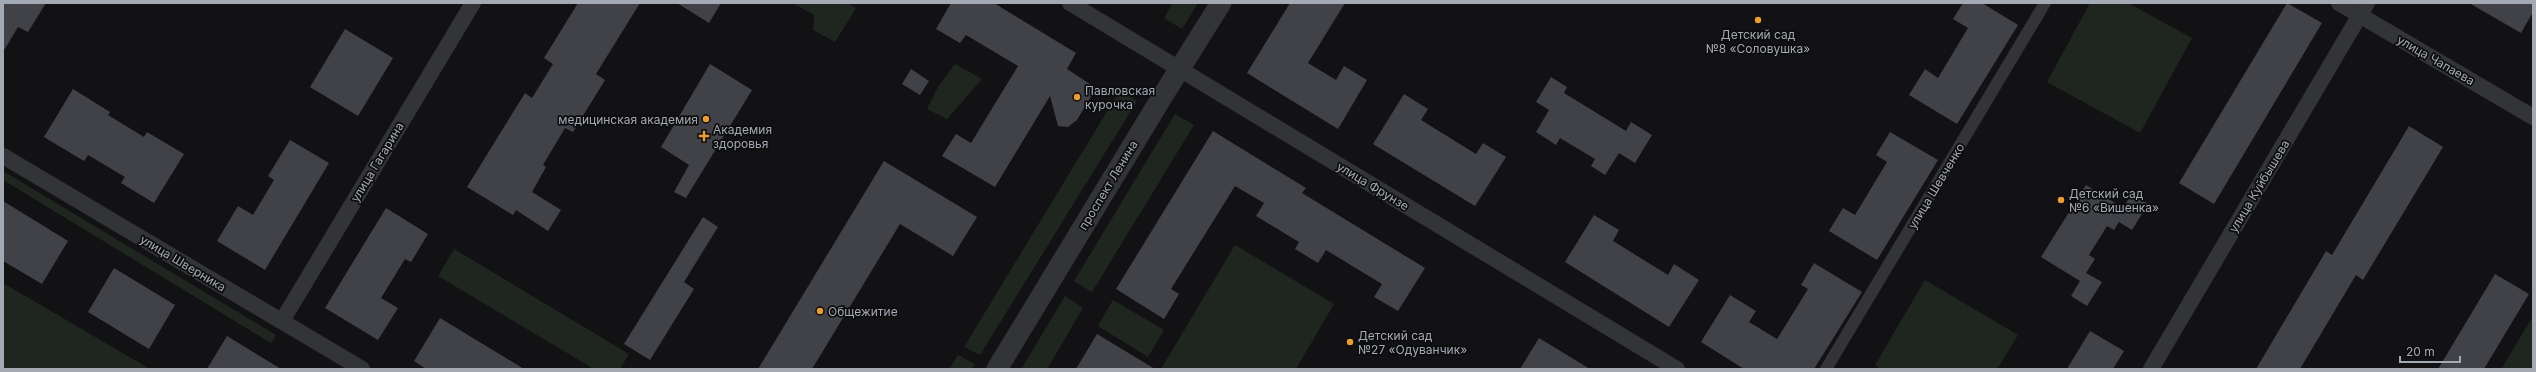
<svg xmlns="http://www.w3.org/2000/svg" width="2536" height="372" viewBox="0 0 2536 372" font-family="Inter,sans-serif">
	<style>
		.green { fill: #1f261f }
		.building { fill: #414247 }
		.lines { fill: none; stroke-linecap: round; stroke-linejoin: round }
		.pedestrian { stroke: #333438; stroke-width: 12 }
		.minor { stroke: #333438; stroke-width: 16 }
		.tertiary { stroke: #333438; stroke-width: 21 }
		.poi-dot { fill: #e99e35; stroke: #0d0d0f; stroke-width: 1.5 }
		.labels { text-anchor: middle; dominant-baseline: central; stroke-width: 3.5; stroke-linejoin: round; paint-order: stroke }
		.poi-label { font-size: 12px; fill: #a4aab3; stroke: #0d0d0f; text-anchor: start }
		.street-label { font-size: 12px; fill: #a4aab3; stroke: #0d0d0f }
	</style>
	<rect width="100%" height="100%" fill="#121214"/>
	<g class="green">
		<polygon points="792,3 847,3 856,8 835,42 813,30 814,15"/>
		<polygon points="1173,3 1198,3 1182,29 1164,18"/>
		<polygon points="2090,3 2128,3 2192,38 2140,133 2047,82"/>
		<polygon points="955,64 982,79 947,119 927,109 938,87"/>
		<polygon points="1120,90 1137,101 980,355 964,347"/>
		<polygon points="1175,114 1194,125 1092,292 1074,281"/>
		<polygon points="3,171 276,335 271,343 3,180"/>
		<polygon points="1235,245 1334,304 1296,369 1161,369"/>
		<polygon points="454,249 629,354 620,369 594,369 438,276"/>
		<polygon points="1925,280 2018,335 1997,369 1881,369 1875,365"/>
		<polygon points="3,283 150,369 3,369"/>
		<polygon points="1065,296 1083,308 1047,369 1021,369"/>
		<polygon points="1113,300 1164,330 1148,357 1098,326"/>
		<polygon points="2533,316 2533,369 2501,369"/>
		<polygon points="958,355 975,364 972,369 949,369"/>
	</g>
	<g class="building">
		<polygon points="3,3 46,3 28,32 18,27 3,52"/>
		<polygon points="578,3 640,3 596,74 605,80 573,132 565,128 543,165 546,167 532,192 561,210 548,231 516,210 513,215 467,187 525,93 532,98 553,64 544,58"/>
		<polygon points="677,3 721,3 709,23"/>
		<polygon points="951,3 994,3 1076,53 1067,69 1096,88 1077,120 1068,127 1058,126 1050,96 995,187 942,156 956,134 971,143 1018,66 966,35 960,43 936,29"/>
		<polygon points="1290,3 1345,3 1308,63 1336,80 1344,66 1367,80 1338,129 1247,73"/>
		<polygon points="1963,3 1982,3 2018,25 1957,124 1909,95 1925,69 1938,78 1968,28 1953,19"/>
		<polygon points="2287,3 2322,23 2214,204 2179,183"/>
		<polygon points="2469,3 2533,3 2533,12 2521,33"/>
		<polygon points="345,29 393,58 358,116 310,87"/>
		<polygon points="710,64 752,90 686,198 674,192 689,165 661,147"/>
		<polygon points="911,69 929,81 920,95 902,84"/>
		<polygon points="1551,77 1567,87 1564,93 1626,131 1631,122 1652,135 1635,163 1619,153 1605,175 1591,166 1595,159 1560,138 1556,145 1536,132 1549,110 1536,102"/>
		<polygon points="73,89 110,112 108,115 144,137 147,132 184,154 154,203 121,183 125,177 88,155 84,161 44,137"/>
		<polygon points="1404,94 1428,109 1421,120 1476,154 1483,143 1506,157 1475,206 1373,144"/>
		<polygon points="2409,126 2443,147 2363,280 2356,275 2300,369 2256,369 2326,251 2332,255"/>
		<polygon points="1213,131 1306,188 1302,193 1425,268 1398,311 1374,297 1382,284 1326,250 1318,263 1295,249 1299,242 1256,216 1264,203 1235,186 1171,289 1179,294 1164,319 1116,289"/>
		<polygon points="1890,132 1938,160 1877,260 1829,231 1843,208 1855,215 1887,162 1876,155"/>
		<polygon points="290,140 329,163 265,270 217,241 238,206 253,215 274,180 268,176"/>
		<polygon points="884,161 977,217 953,256 900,224 812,369 758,369"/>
		<polygon points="2086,185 2123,208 2132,194 2148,204 2132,230 2119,222 2114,230 2107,226 2089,255 2095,259 2086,273 2102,282 2087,306 2071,296 2080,281 2041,257"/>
		<polygon points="3,201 68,241 42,284 3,261"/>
		<polygon points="386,208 428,234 411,262 405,259 381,298 398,308 378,340 325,308"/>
		<polygon points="1594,215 1619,230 1613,241 1668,275 1674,264 1699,280 1669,327 1565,262"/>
		<polygon points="703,217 718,227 684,282 694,289 650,360 624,344"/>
		<polygon points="1814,263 1862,292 1814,369 1744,369 1701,342 1730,295 1756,311 1749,322 1777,339 1808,289 1801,285"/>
		<polygon points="114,268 175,305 149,349 88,312"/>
		<polygon points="2495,274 2529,294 2484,369 2438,369"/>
		<polygon points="440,318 524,369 426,369 414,361"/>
		<polygon points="2090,331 2124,351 2113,369 2067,369"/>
		<polygon points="1097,334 1155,369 1076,369"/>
		<polygon points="227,336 281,369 207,369"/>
		<polygon points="1539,338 1590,369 1520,369"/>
	</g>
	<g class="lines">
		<polyline class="pedestrian" points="1826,369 2045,3"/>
		<g class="minor">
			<polyline points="1070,3 1677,369"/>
			<polyline points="2339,3 2533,117"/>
			<polyline points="3,156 362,369"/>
			<polyline points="282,321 473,3"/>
			<polyline points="2151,369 2367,3"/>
		</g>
		<polyline class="tertiary" points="997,369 1162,97 1221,3"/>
	</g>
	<g class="poi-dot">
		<circle cx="1758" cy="20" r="4"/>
		<circle cx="1077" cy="97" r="4"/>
		<circle cx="706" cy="119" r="4"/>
		<path d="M702 130h4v4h4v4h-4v4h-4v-4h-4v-4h4z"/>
		<circle cx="2061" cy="200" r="4"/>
		<circle cx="820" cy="311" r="4"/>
		<circle cx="1350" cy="342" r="4"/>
	</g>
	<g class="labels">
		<g class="poi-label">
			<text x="1758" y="34" text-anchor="middle">Детский сад<tspan x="1758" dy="14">№8 «Соловушка»</tspan></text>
			<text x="1085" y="90">Павловская<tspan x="1085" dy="14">курочка</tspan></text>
			<text x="698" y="119" text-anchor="end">медицинская академия</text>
			<text x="713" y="129">Академия<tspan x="713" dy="14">здоровья</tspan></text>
			<text x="2069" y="193">Детский сад<tspan x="2069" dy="14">№6 «Вишенка»</tspan></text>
			<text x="828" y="311">Общежитие</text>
			<text x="1358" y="335">Детский сад<tspan x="1358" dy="14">№27 «Одуванчик»</tspan></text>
		</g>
		<g class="street-label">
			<text transform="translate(2436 60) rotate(30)">улица Чапаева</text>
			<text transform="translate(377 162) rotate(-59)">улица Гагарина</text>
			<text transform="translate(1108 185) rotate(-59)">проспект Ленина</text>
			<text transform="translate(1373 186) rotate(31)">улица Фрунзе</text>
			<text transform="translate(1936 186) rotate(-59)">улица Шевченко</text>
			<text transform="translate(2259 186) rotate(-59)">улица Куйбышева</text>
			<text transform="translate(183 263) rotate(31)">улица Шверника</text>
		</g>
	</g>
	<rect width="2536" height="372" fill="none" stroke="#a4aab3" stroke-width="8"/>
	<path d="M2400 356v6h60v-6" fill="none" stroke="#a4aab3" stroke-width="2"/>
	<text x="2406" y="356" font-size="12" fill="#a4aab3" stroke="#0d0d0f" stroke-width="3" paint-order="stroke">20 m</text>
</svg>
